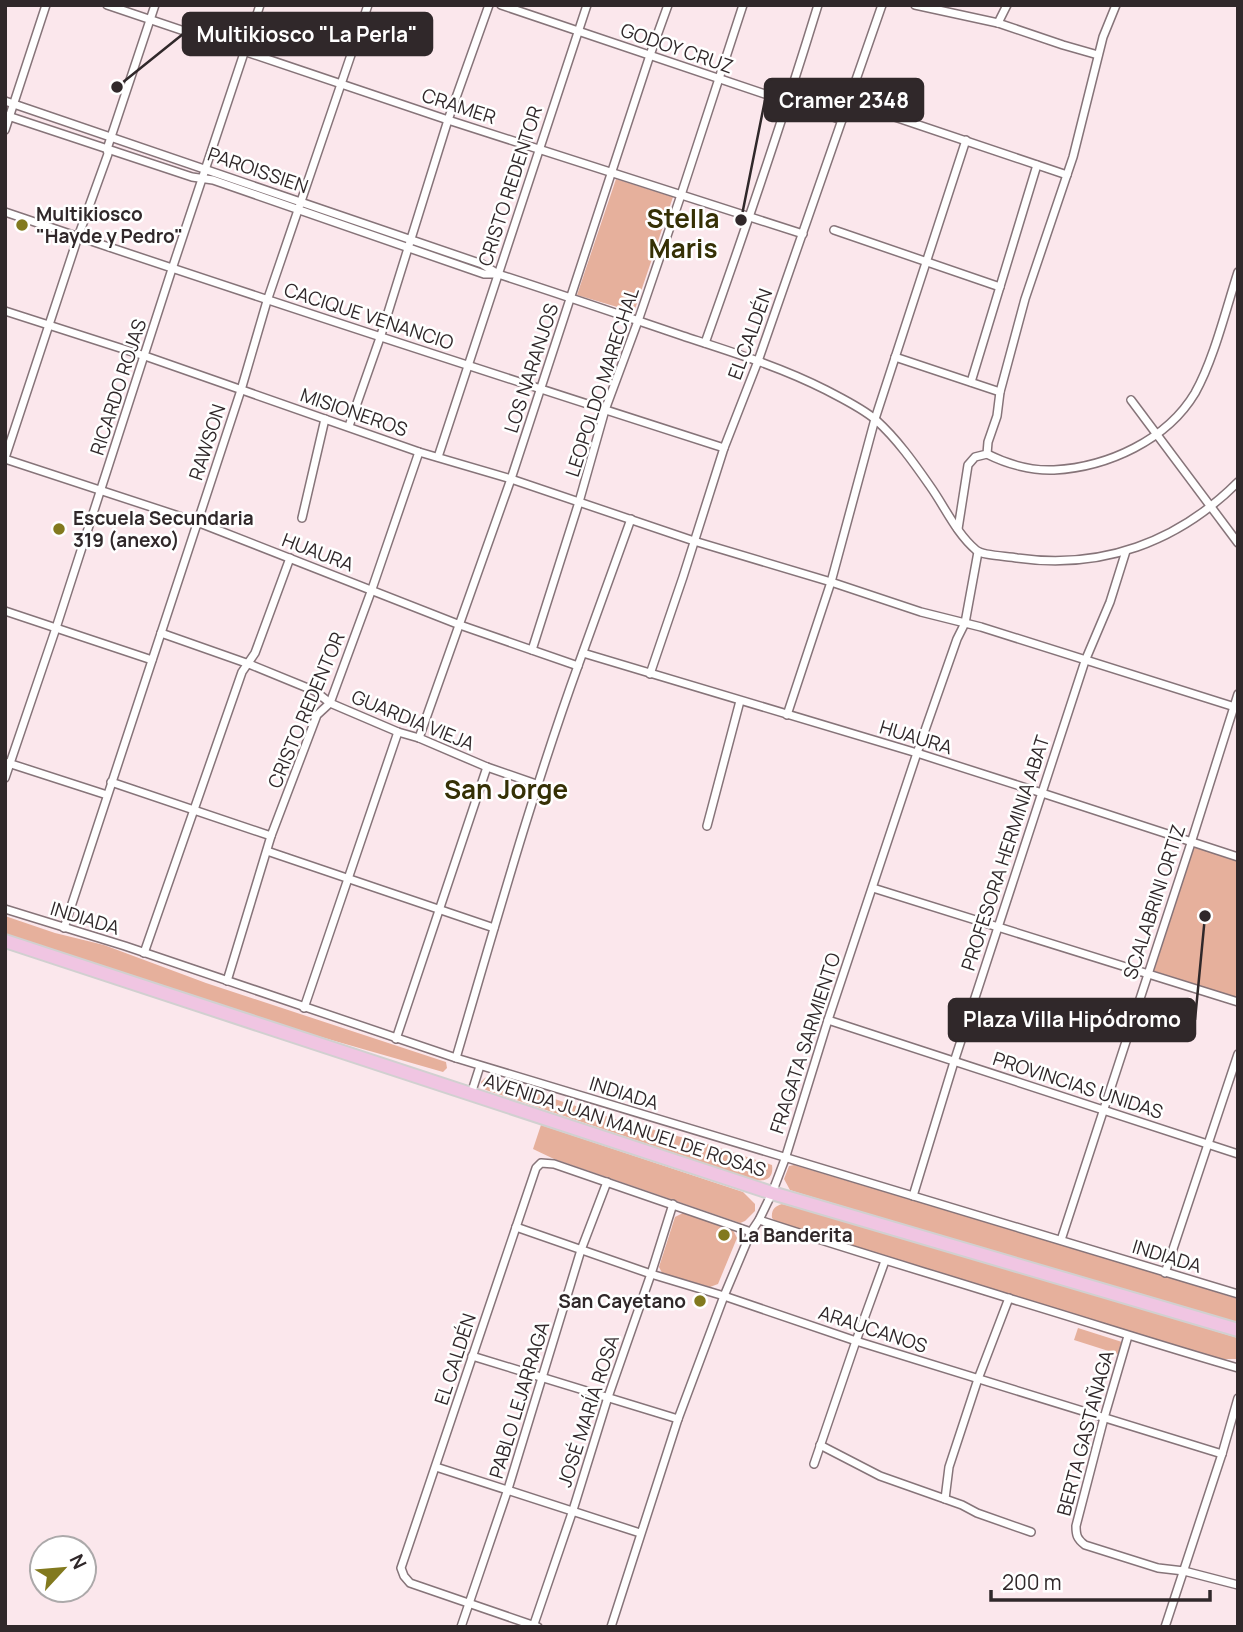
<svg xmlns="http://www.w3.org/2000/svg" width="1243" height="1632" viewBox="0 0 1243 1632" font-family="Manrope,sans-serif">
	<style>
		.green { fill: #e6b09c }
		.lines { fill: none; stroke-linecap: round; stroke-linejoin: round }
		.minor-casing { stroke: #867479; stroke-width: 10 }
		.primary-casing { stroke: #d1d0d0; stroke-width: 16 }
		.minor { stroke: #fff; stroke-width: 7 }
		.primary { stroke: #f0c5e2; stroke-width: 12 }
		.poi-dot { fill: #82791e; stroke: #fff; stroke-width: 2.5 }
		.labels { text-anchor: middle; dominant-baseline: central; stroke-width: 5; stroke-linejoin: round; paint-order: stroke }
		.street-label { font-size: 19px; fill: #30282a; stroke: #fff }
		.poi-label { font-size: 19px; font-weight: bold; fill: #30282a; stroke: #fff; text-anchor: start }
		.district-label { font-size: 26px; font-weight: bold; fill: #353005; stroke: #fff }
		.leader { fill: none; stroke: #30282a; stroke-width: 2.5 }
		.callout-dot { fill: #30282a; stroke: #fff; stroke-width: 2.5 }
		.callout { fill: #30282a; stroke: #30282a; stroke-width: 2.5 }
		.callout-label { font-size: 21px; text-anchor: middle; font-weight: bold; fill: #fff }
	</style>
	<rect width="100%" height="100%" fill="#fbe7ec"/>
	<g class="green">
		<polygon points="616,179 673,197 634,312 577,295"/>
		<polygon points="1194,846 1238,861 1238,998 1154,971"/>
		<polygon points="5,916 55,933 104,945 206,983 446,1062 447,1068 443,1072 307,1033 5,934"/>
		<path d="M488,1077L621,1121L707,1144L772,1165C774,1178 766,1182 755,1180L486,1090L483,1088L481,1082L485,1078Z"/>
		<polygon points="541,1125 743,1192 755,1204 755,1211 745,1221 740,1223 554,1159 533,1149"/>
		<polygon points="794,1165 1092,1253 1238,1299 1238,1323 1173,1307 1040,1265 799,1193 790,1190 784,1179 789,1166"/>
		<path d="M782,1204L916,1240L1238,1338V1359H1224L1197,1353L775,1221L772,1218C771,1210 775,1206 782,1204Z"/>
		<polygon points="683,1213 733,1230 737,1238 718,1284 710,1287 662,1273 659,1267 675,1217"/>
		<polygon points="1078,1328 1122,1342 1118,1354 1074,1340"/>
	</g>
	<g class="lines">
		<defs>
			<g id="minor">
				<polyline points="107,5 448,120 803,234"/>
				<polyline points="501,5 842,120"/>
				<polyline points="915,5 998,23 1063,45 1098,55"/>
				<polyline points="998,23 1007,5"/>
				<path d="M5,101L482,264L498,274C560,294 621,315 683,336C732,352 781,367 826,390C843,399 862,408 876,420C897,439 914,463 930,486C945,507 956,533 976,550C983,556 1007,556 1017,558C1102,570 1178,542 1238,482"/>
				<polyline points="877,111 1067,175"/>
				<polyline points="5,115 192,177 213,180 484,274 497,274"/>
				<polyline points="5,130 46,5"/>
				<path d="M5,212C244,293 484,371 724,448"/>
				<polyline points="834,230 1000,287"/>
				<polyline points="5,311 145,356 419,452 511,479 694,541 831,582 921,612 981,627 1238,708"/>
				<path d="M705,343C745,231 783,119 818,5"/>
				<polyline points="895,357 1000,392"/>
				<polyline points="971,382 1037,165"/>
				<polyline points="1131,400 1238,543"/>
				<polyline points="349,426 381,335 448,120 489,5"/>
				<path d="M987,454C1007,464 1032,471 1054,470C1108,467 1167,440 1195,393C1214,359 1226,309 1238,272"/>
				<polyline points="438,457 587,5"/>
				<polyline points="5,458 78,237 108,154 107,149 155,5"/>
				<polyline points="5,459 197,522 460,625 578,666"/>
				<polyline points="302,518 325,419"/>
				<polyline points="958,529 968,465 975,457 987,454 988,442 997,416 1000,392 1025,299 1073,157 1103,37 1116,5"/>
				<polyline points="5,611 152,660"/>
				<polyline points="161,633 249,664 315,691 330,703 398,732 419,738 487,767 539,785"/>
				<polyline points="532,650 579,502 605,410 638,321 681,195 743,5"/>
				<polyline points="583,653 917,753 1042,793 1238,857"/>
				<polyline points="650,674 683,577 724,448 758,361 882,5"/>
				<polyline points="787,715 831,582 875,419 966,140"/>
				<polyline points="419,738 511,479 650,55 668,5"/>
				<polyline points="5,762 107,795"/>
				<polyline points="5,778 56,628 172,269 260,5"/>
				<polyline points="111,782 271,836"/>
				<polyline points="707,826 740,701"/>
				<polyline points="267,851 494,928"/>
				<polyline points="873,888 1238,1002"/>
				<polyline points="5,909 125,946 456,1058 1238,1294"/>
				<polyline points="64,928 241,390 267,301 368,5"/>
				<polyline points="144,953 242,672 255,653 290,558"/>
				<polyline points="227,981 271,836 317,715 330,703 372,589 419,452"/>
				<polyline points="304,1008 398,732"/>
				<polyline points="828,1020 1238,1154"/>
				<polyline points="396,1039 487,767"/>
				<path d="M456,1058C495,926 532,793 579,663C596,615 614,567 631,519"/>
				<polyline points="471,1094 480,1066"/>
				<polyline points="913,1196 954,1062 1085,661 1110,602 1126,551"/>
				<path d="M759,1220C841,1247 925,1272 1008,1298C1085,1321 1161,1346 1238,1368"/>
				<polyline points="516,1227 651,1274 724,1296 856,1341 1222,1454"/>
				<polyline points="1061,1240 1191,843 1238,694"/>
				<polyline points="1165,1273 1238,1054"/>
				<path d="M1128,1336L1104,1418L1076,1526C1076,1535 1077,1539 1085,1545L1158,1568L1184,1571L1238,1585"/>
				<polyline points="472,1356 678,1419"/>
				<polyline points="820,1445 880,1476 962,1505 977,1513 1031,1532"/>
				<polyline points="814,1464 856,1341 885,1261"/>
				<polyline points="436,1467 640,1533"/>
				<polyline points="945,1499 949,1467 978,1379 1009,1298"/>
				<polyline points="461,1627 508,1489 581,1250 607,1182"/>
				<polyline points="533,1627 573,1510 608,1397 651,1274 673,1204"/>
				<polyline points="538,1627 410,1583 404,1576 401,1568 536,1168 541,1163 554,1164 751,1232"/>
				<polyline points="611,1627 678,1419 724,1296 751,1232 759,1220 772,1193 785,1159 828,1020 917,753 957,639 965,623 978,552"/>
				<polyline points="1165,1627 1222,1454 1238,1398"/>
			</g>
			<polyline id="primary" points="5,941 772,1193 1238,1330"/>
		</defs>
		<use href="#minor" class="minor-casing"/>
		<use href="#primary" class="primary-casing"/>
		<use href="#minor" class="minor"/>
		<use href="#primary" class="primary"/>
	</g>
	<g class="poi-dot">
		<circle cx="22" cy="225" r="7"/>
		<circle cx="59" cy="529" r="7"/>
		<circle cx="724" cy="1235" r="7"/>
		<circle cx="700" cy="1301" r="7"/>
	</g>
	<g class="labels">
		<g class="street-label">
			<text transform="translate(677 48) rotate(19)">GODOY CRUZ</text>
			<text transform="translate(459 106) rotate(18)">CRAMER</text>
			<text transform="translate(258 170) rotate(19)">PAROISSIEN</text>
			<text transform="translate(510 186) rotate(-72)">CRISTO REDENTOR</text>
			<text transform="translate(369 316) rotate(18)">CACIQUE VENANCIO</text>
			<text transform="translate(750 334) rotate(-70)">EL CALDÉN</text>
			<text transform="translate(531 368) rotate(-72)">LOS NARANJOS</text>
			<text transform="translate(602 382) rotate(-72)">LEOPOLDO MARECHAL</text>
			<text transform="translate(118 387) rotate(-72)">RICARDO ROJAS</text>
			<text transform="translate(354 412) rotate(19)">MISIONEROS</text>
			<text transform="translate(207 442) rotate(-72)">RAWSON</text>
			<text transform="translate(318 552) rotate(21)">HUAURA</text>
			<text transform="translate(306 710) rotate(-67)">CRISTO REDENTOR</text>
			<text transform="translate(413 720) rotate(22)">GUARDIA VIEJA</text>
			<text transform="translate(916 737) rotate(17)">HUAURA</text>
			<text transform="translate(1005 853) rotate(-72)">PROFESORA HERMINIA ABAT</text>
			<text transform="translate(1154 902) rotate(-72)">SCALABRINI ORTIZ</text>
			<text transform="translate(85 918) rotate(17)">INDIADA</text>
			<text transform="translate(805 1043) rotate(-72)">FRAGATA SARMIENTO</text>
			<text transform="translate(1078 1085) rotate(18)">PROVINCIAS UNIDAS</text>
			<text transform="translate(624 1093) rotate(17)">INDIADA</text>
			<text transform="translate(625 1125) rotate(18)">AVENIDA JUAN MANUEL DE ROSAS</text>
			<text transform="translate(1167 1256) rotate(17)">INDIADA</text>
			<text transform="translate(873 1329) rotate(18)">ARAUCANOS</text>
			<text transform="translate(455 1359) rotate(-72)">EL CALDÉN</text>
			<text transform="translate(519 1400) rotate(-73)">PABLO LEJARRAGA</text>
			<text transform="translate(588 1411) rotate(-72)">JOSÉ MARÍA ROSA</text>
			<text transform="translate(1085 1433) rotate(-75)">BERTA GASTAÑAGA</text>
		</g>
		<g class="poi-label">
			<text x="36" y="214">Multikiosco<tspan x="36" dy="22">"Hayde y Pedro"</tspan></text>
			<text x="73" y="518">Escuela Secundaria<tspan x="73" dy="22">319 (anexo)</tspan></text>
			<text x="738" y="1235">La Banderita</text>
			<text x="686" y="1301" text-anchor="end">San Cayetano</text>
		</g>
		<g class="district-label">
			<text x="683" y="218">Stella<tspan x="683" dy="30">Maris</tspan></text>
			<text x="506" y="789">San Jorge</text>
		</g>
	</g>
	<path class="leader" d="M117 87L183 34M741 220L765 100M1205 916L1195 1020"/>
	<g class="callout-dot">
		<circle cx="117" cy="87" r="7"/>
		<circle cx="741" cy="220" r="7"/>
		<circle cx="1205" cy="916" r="7"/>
	</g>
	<g class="callout">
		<rect x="183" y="13" width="249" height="42" rx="7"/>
		<rect x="765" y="79" width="158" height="42" rx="7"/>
		<rect x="949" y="999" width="246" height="42" rx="7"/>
	</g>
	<g class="callout-label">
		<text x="307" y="42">Multikiosco "La Perla"</text>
		<text x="844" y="108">Cramer 2348</text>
		<text x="1072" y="1027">Plaza Villa Hipódromo</text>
	</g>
	<rect width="1243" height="1632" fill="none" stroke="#30282a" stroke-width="14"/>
	<g transform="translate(63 1569) rotate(64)"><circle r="33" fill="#ffffff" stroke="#aca9aa" stroke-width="2"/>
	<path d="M0-5L12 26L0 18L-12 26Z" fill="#82791e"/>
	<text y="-10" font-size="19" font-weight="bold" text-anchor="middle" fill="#30282a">N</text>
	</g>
	<path d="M991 1590v10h219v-10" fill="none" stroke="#30282a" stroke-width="3.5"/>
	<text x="1002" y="1590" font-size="21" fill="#30282a" stroke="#ffffff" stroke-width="5" paint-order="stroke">200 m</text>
</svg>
